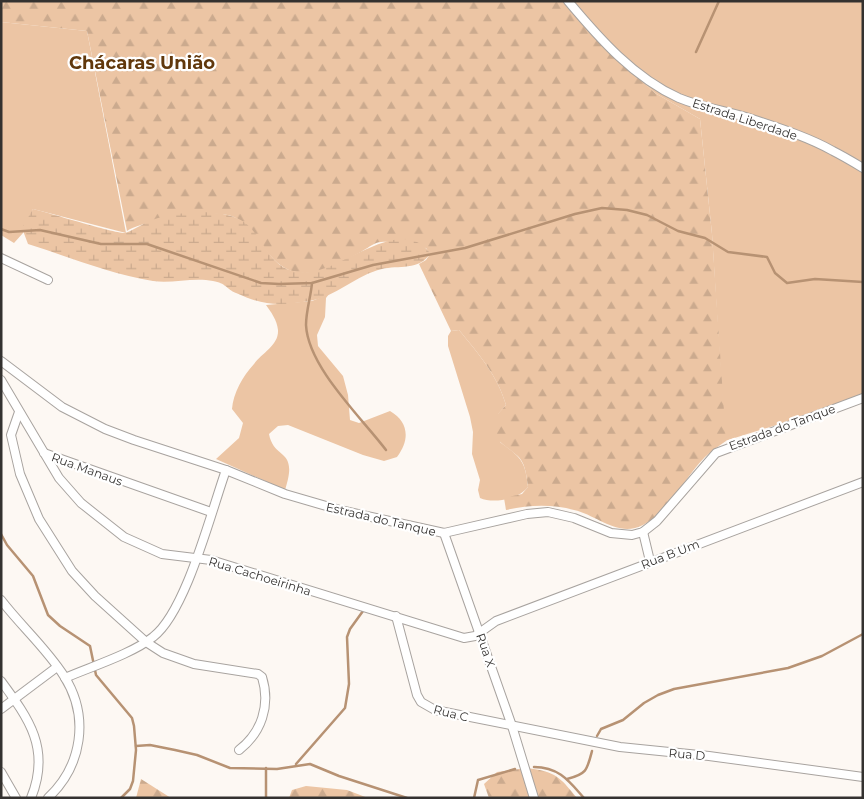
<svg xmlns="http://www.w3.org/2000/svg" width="864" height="799" viewBox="0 0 864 799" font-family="Montserrat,sans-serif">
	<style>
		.grass { fill: #ecc5a4 }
		.forest { fill: url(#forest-firs) }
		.wetland { fill: url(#wetland-marsh) }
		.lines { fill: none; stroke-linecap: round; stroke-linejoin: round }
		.stream { stroke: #b79273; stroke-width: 2.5 }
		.street-casing { stroke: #a8a39f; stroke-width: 10 }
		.street { stroke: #fff; stroke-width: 8 }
		.labels { text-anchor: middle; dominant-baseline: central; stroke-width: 4.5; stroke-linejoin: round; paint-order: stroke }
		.street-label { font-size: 12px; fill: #343230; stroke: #fff }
		.district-label { font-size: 18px; font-weight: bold; fill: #61380c; stroke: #fff }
	</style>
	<defs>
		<pattern id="forest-firs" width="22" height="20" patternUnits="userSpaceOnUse" patternTransform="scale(1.25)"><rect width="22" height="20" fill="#ecc5a4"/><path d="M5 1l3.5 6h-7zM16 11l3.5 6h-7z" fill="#cbaa8e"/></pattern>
		<pattern id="wetland-marsh" width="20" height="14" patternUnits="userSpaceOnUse" patternTransform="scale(1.25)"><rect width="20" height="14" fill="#ecc5a4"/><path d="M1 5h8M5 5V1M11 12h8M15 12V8" fill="none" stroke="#cbaa8e"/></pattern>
	</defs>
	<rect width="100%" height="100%" fill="#fdf8f3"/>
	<g class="grass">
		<polygon points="563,1 863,1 863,398 725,441 712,234 700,119 655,93 598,41"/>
		<polygon points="1,22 87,31 126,233 33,209 23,233 14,243 1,235"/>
		<path d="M329,294L326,298L325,317L317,335L318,346L343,376L348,395L350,420L359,423L390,411C409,422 410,440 397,457L384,461L363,455L288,425L278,426L269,434C274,461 299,447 285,490L216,459L239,438L243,423L232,409C233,393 243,376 254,364C262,353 279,345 278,330C277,320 271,312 266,305L312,301Z"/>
		<path d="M459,330C478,353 498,376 506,405L498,414L500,442C521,458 525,460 528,487C519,499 494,504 480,498L478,490L480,480L472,454L473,432L470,417L448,346V336L451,331Z"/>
	</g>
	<g class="forest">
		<path d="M1,1H563L598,41L655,93L700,119L712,234L726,441C719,446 711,451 705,457C684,478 670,511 643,525C618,538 597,515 574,510C552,504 528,505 506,510L504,498L522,494L528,487C524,452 519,460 496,438L493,419L506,405C498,376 478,353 459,330L451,331L419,264L426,260L430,254L426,248C414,247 392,240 381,242C375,242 368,248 364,250C345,261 319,277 296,272C266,266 260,230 234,217C215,208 144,220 127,231L87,31L1,22Z"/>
		<path d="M527,768C556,772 559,776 577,798H489L484,784L497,772Z"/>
		<polygon points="141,779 171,798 136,798"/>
		<polygon points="306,786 347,790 368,798 289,798 292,790"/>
	</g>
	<path class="wetland" d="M33,209C46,212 117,234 125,233C130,232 144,223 152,220C175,212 211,209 234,217C267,228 263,276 309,272C345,269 401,214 430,253C421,271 398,265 382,269C356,275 336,297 309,301C278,306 265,306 236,293C226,289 226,283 213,281C193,277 172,284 153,281C110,274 69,257 28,244L22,228Z"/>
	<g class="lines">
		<g class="stream">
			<polyline points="696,52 719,1"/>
			<polyline points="1,229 9,232 40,230 101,244 147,244 261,283 279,284 312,283 373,265 465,248 575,214 602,208 627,210 647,215 678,231 705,238 728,252 767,257 775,273 787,283 815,279 863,282"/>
			<path d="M312,283C311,296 306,311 306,325C308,367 361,417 386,450"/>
			<polyline points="1,534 7,545 33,576 48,615 60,626 90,646 96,675 132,718 134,726 136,750 133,781 130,789 121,798"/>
			<polyline points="597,736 601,729 623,720 644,703 658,695 674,689 788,668 822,656 863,634"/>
			<polyline points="136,746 150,745 175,750 197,755 230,768 277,769 310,764 339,776 407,798"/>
			<polyline points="296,764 345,708 349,684 347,637 350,629 363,611"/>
			<path d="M534,767C559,767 569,781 584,798"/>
			<path d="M567,779C587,774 587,770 592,751"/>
			<polyline points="266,798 266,768"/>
			<polyline points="474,798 478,780 515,769"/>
		</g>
		<defs>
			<g id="street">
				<path d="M568,1C599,38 634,78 679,98C703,108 728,111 752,119C779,128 808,137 833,151C843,156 853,162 863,168"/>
				<polyline points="1,258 48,280"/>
				<polyline points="1,361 62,407 105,429 134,440 226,470 285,494 340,510 444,533 527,514 548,512 574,518 611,533 632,535 643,532 657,521 716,453 863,398"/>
				<polyline points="1,380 59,478 81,503 124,537 162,554 211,560 464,638 475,636 496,621 863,482"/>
				<path d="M19,412L11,435L20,474L39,519L72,571L95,596L146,642L163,653L194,664L258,674L262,677C271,706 261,733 239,750"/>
				<polyline points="44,453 211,512"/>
				<polyline points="643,532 650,561"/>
				<polyline points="444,533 512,726 534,798"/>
				<path d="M1,600C21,626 47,649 64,676C90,717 82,766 48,798"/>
				<polyline points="396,616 417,695 421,702 435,710 620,747 709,756 863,777"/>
				<path d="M65,678C90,667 132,654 153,637C186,612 211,512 226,470"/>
				<path d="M1,681C29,719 51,749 31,798"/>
				<polyline points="1,709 57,667"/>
				<polyline points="1,772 16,798"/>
			</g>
		</defs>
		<use href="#street" class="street-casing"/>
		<use href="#street" class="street"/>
	</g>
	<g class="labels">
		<g class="street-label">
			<text transform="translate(745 119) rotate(18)">Estrada Liberdade</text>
			<text transform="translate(782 427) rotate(-20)">Estrada do Tanque</text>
			<text transform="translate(87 469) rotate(20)">Rua Manaus</text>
			<text transform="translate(381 519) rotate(13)">Estrada do Tanque</text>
			<text transform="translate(670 554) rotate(-21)">Rua B Um</text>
			<text transform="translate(260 576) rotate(17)">Rua Cachoeirinha</text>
			<text transform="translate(486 650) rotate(71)">Rua X</text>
			<text transform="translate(451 713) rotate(14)">Rua C</text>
			<text transform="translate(687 754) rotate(5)">Rua D</text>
		</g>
		<g class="district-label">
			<text x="142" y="63">Chácaras União</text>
		</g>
	</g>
	<rect width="864" height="799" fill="none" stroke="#343230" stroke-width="5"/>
</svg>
